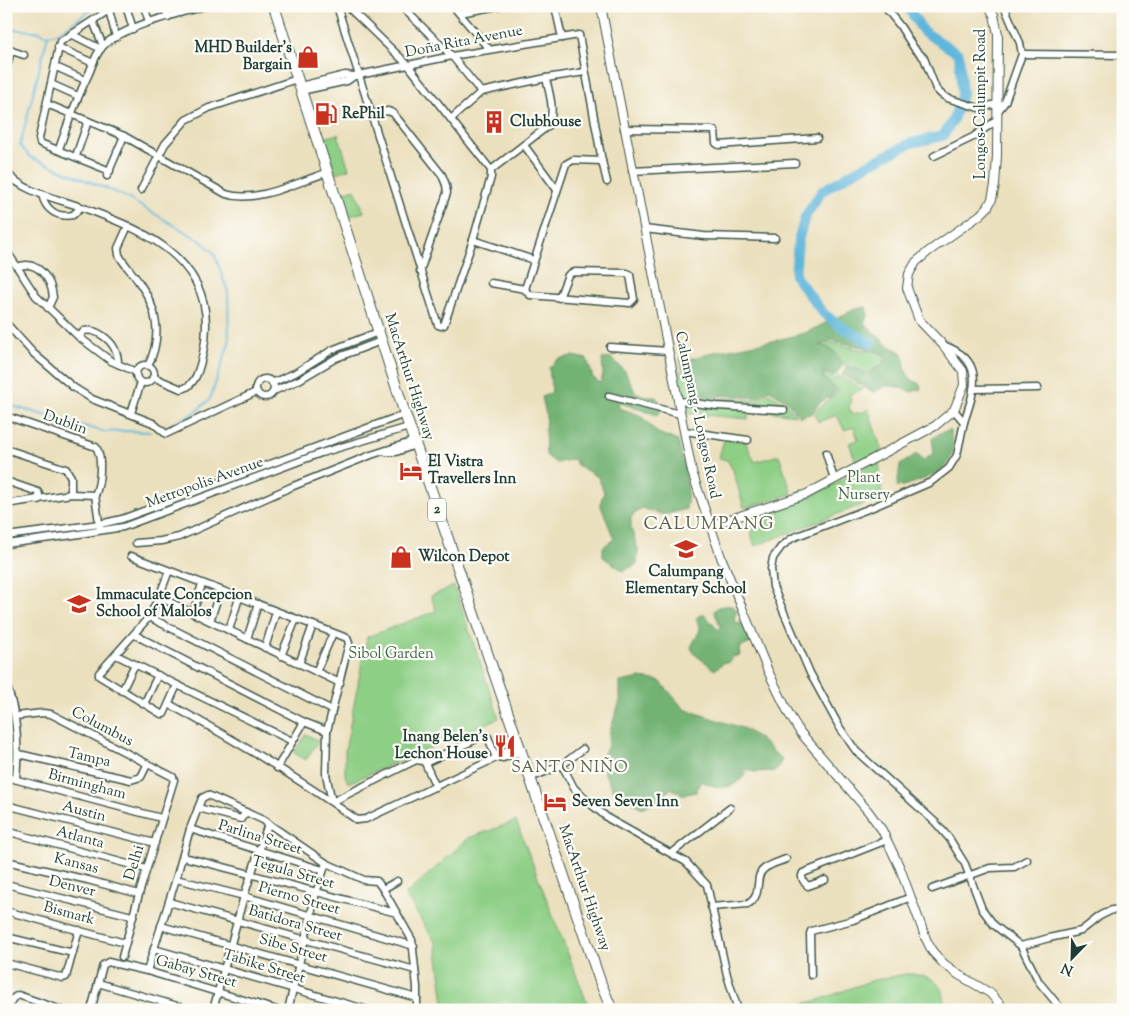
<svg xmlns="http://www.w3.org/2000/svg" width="1129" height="1016" viewBox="0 0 1129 1016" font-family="'Sorts Mill Goudy',serif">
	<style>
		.green { fill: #8ecf86; stroke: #56865d }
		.forest { fill: #72b273; stroke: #487854 }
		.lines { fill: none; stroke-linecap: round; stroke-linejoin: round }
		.stream { stroke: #5eb6db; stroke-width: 2 }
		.river { stroke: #5eb6db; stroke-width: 10 }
		.minor-casing { stroke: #3e5549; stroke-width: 9 }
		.tertiary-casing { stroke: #3e5549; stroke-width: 10 }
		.trunk-casing { stroke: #3e5549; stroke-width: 12 }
		.minor { stroke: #fff; stroke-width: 6 }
		.tertiary { stroke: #fff; stroke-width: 8 }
		.trunk { stroke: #fff; stroke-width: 10 }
		.labels { text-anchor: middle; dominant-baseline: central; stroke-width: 4.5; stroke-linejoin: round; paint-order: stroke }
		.shield { fill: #fdfcf7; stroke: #62766e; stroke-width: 1 }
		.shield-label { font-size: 14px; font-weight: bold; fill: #1f3d34 }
		.street-label { font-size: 15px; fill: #1f3d34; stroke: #fdfcf7 }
		.poi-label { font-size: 15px; font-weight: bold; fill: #1f3d34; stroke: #fdfcf7; text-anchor: start }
		.park-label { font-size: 15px; fill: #3b6248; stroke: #fdfcf7 }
		.neighbourhood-label { font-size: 16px; letter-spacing: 1px; fill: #5d624e; stroke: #fdfcf7 }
		.quarter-label { font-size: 18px; letter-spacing: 1px; fill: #5d624e; stroke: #fdfcf7 }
	</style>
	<rect width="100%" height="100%" fill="#fdfcf7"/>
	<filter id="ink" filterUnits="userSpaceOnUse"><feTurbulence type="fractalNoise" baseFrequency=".02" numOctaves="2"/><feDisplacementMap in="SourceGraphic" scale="10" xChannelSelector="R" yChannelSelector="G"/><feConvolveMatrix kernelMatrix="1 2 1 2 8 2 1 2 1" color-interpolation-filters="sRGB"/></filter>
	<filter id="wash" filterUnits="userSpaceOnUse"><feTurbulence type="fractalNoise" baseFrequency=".0096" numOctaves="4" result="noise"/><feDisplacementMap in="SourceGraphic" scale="20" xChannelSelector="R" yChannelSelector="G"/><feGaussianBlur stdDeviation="1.12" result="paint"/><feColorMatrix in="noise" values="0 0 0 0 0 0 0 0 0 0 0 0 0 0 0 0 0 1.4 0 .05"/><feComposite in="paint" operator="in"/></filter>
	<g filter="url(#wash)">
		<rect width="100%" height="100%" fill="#ebe0be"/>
		<g class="green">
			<polygon points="338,134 349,169 336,173 324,138"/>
			<polygon points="355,189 364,212 350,216 342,193"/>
			<path d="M829,342L862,350L878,352L886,357L882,364L868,373L844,365C840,354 832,348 821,345Z"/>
			<path d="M675,369L691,375V390L714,402L725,398L758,401L768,393C779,398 788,405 796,415L748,409V419L684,413Z"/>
			<path d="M824,373L835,380L838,376L863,389L849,395L852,403L849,404L851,414L864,412L868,409L882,451L857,464L849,443L858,440L854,427L844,430L837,415L818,422L815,414C821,403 831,400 838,390L824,378Z"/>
			<polygon points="724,439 745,441 755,462 779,455 792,494 744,508 733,470 727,460 719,458"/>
			<polygon points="879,460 882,497 755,546 746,517 813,495"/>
			<polygon points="454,586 499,718 348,783 345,775 345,751 367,637 436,611 431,596"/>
			<polygon points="306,734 318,741 306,760 294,753"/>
			<polygon points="516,821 590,1010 445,1010 436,943 405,895 469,838"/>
			<path d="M906,974C932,974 946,983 944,1010H803L804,1004L819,1000L870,981Z"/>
		</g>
		<g class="forest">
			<path d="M866,307L868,316L864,322L886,344L903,353C906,368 903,377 920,384L921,389L911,392L895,386H886L874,392L842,375L847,367L868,375L882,365L888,357L879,351L830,340L819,345C831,349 839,354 842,366L834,377L823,371V378L836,390L830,397L819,403L813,413L800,417C791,405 782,396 769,390L758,398L723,395L713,399L702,394L694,388V374L682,369L680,358H696L709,353L777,340L805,333L855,309Z"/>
			<path d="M572,356L587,359L593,378L601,383L603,373L602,359L611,358L625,371L635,392L647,397H656L664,408L657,415L618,402L619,408L640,415L658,433L678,441C683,463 691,486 686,509L664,515L642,508L631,517V528L638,549L637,564L623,571L603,557V547L614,539L600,504L604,492L598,477L577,465L574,459L556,463L546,455L545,431L546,415L542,397L552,392L549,368L558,359Z"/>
			<path d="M950,430C951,437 954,446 952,454C948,473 914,484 897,487L900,465L916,454L924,460L934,453L932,439L940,433Z"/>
			<path d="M724,606H732L737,610L734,618L735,622L743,624L751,643L739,648L740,655L734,657L732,655V660L728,663L724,662L715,670C710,668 709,664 705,662C699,658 694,655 691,647L700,630L696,618L700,615H705L717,629H720L721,627L714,611L718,607Z"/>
			<path d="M641,678L660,681L684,709L745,729L761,740L782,760L776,771L754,772L747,769C739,791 719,790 701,781L696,792L683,795L671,788L662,798L642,808L613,790L599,762L608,746L610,730L620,701V682Z"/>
		</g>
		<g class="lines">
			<g class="stream">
				<polyline points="6,29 35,31 48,35 57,33 97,6"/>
				<polyline points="48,35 20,145 30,157 122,195 201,241 214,253 228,292 229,343 210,399 194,413 168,427"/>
				<polyline points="6,407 12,406 105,432 126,431 150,432"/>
			</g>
			<g class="river">
				<polyline points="907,6 923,31 959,54 962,94 961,98"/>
				<polyline points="871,343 840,326 823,313 795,276 798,241 805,217 822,191 859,169 911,143 943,136 953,120 958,106"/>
			</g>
		</g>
	</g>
	<g filter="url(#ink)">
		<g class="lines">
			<defs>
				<g id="minor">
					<polyline points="126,6 133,29"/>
					<polyline points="144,6 149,22"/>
					<polyline points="164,6 168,17"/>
					<polyline points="337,6 438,325 441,326 444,325 473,240 491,177 491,170 408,65 347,6"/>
					<polyline points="401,6 452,56 481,92 546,78 585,72"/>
					<polyline points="453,6 489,49"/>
					<polyline points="555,6 562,38"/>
					<polyline points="884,6 900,26 914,48 924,58 936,89 941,94 947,98 979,108 997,104"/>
					<polyline points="109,10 116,37"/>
					<polyline points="460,13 498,6"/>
					<polyline points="93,21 103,46"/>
					<polyline points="71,34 101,49"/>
					<polyline points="58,47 93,63"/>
					<polyline points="6,49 24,55"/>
					<polyline points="1022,54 1123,55"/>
					<polyline points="56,67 85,80"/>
					<polyline points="6,71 11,50"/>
					<polyline points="51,84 78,96"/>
					<polyline points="300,86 345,75 354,76"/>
					<polyline points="301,91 347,81 354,76 452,56 579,35 602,161 607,182"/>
					<path d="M47,104L124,136L226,194C256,204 297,182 326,173"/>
					<polyline points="998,111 1005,102 1022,54 1020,43 1004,6"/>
					<polyline points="371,114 388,111 393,113 442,175 446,185 447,193 420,271"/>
					<polyline points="451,119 481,92"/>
					<polyline points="624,129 712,130 715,131 716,143 719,145 817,138"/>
					<polyline points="524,145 557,190"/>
					<path d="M59,149C68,122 78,96 90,71C93,63 96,54 102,47C123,26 176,14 205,6"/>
					<polyline points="76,156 88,121"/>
					<polyline points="934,156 973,137 997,120"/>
					<path d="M491,170L548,126C556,111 549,93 546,78"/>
					<polyline points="110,171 40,143 39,138 60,42 115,6"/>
					<polyline points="632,171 795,163"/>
					<path d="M6,172C24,193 56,198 81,207C138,228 207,255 206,326C206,335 205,344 203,353C200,366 196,387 181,389L153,377"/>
					<polyline points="107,176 124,136"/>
					<polyline points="141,190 165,144 186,120 209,108 297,79"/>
					<path d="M42,194C45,210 57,218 73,215L81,207"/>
					<path d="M128,226L118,248L119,255C125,266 134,274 140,284C158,309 162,338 148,366"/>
					<polyline points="644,229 704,236 775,238"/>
					<polyline points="473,240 534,260"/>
					<polyline points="6,250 36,296 79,337 111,361 136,372"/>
					<path d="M17,267C37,259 51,278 53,297L48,308"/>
					<polyline points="491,283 525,289"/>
					<polyline points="559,298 568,275 573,272 627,273 630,275 634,299 630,303 530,295 527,292 525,289 566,164 573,160 602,161"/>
					<polyline points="6,323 33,353 73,387 92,399 153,423 166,434 256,392"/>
					<path d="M79,337L84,331C96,328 112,340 116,352C118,356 118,360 118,364"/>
					<path d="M943,345C986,360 975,389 964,422"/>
					<polyline points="610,347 668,351"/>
					<circle cx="145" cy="374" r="9"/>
					<circle cx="265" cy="388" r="9"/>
					<polyline points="272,383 295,373 332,350 378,332"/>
					<polyline points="973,389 1038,388"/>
					<polyline points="274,391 299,380 336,358 381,341"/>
					<polyline points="609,396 680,414"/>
					<polyline points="679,401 717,406 784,410"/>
					<polyline points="954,410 964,422 957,455 949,468 931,482 873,507 792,538 781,547 773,558 771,569 773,587 810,673 840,728 856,751 935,822 949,838 965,864 982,909 994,925 1021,946 1039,982 1062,1010"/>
					<polyline points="131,413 141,382"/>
					<path d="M6,416L96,447C103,457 100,485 95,495"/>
					<polyline points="684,431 748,440"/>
					<polyline points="6,449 66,469 71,477 71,494"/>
					<polyline points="386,452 396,452 415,445"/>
					<polyline points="826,453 834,479"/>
					<polyline points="6,481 38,492 39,494 38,500"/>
					<polyline points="95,495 100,529"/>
					<polyline points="6,504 71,494 95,495"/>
					<polyline points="6,536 100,524 122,519 405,414"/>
					<polyline points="136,543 161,541 179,537 291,487 371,455 414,441"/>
					<polyline points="6,544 73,535 123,527 321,453 409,427"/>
					<polyline points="131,556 347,638 349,643 327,731 326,774 332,802"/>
					<polyline points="169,571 159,597 149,617 99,673 99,676 161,714 164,714 177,685"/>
					<polyline points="159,597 340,683"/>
					<polyline points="193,613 202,584"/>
					<polyline points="149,617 332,710"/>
					<polyline points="210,621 220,591"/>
					<polyline points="229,630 239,598"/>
					<polyline points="135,635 304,722 327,731"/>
					<polyline points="247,639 258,604"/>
					<polyline points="265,648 276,612"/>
					<polyline points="116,655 292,741"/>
					<polyline points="281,656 296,619"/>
					<polyline points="299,664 313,625"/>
					<polyline points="316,672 333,633"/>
					<path d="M6,684C18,715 19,747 16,779"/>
					<polyline points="122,691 135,664"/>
					<polyline points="144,704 158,675"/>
					<path d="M169,704C233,739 297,777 357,820L366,819L498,757L502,753L518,746"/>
					<polyline points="16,716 43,713 51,714 173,777 174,780 139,894 122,957"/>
					<polyline points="19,754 131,780 141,777 147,765"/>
					<polyline points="498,757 503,758 520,752"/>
					<polyline points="425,763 436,787"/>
					<polyline points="562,765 574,788 593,806 609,819 686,862 707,885 727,975 738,1010"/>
					<polyline points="277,768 304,722"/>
					<polyline points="6,777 161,818"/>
					<polyline points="530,778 562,765 583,749"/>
					<polyline points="332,802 416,760 423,761 425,763 483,736 488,737 496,758"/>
					<polyline points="6,805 155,843"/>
					<polyline points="198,808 241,819 246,812"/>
					<polyline points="190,829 323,870"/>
					<polyline points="6,831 146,869"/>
					<polyline points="672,853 730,808"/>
					<path d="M183,857C254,874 325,895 397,913"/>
					<polyline points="6,861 88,880 139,894"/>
					<polyline points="176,879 244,896 414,946"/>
					<path d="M825,880L808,886C804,883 800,877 803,873L887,840"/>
					<polyline points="6,884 132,916"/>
					<polyline points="383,889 397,881"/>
					<polyline points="932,889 990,868 1014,867 1027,860"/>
					<polyline points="169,902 415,970"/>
					<path d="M711,907L748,904C764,895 753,877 764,869C770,864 779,862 786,859"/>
					<polyline points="6,911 125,943"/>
					<polyline points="161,926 417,998"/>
					<polyline points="6,937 73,953"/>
					<polyline points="1021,946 1049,938 1081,931 1100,916 1112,910 1123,909"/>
					<polyline points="154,949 368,1010"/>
					<polyline points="6,963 63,978 66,977 79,930"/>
					<polyline points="147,971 176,879 190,829 202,798 208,795 263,820 326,863 364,880 377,881 383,889 412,940 417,987 417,1010"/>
					<polyline points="811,975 810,934 811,931 853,920 911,897"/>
					<polyline points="98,983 191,1010"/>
					<polyline points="92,1007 102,1010"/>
					<polyline points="9,1010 12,999 18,995 62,1010"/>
					<polyline points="91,1010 103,965 108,962 147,971 277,1010"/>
					<polyline points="213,1010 244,896 268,824"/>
					<polyline points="288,1010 316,893 326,863"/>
				</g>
				<g id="tertiary">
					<polyline points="601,6 692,472 721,557 768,671 789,714 800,732 868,811 882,830 900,868 926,939 932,951 943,963 959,975 990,993 1005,1010"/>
					<polyline points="709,526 807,494 935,426 954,410 964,385 963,371 943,345 919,320 907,288 909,274 916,262 929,251 980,215 988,207 992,199 995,185 997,156 998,34 994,15 989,6"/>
				</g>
				<polyline id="trunk" points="274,6 405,414 601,984 612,1010"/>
			</defs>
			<use href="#minor" class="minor-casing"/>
			<use href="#tertiary" class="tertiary-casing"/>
			<use href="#trunk" class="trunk-casing"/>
			<use href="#minor" class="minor"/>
			<use href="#tertiary" class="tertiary"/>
			<use href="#trunk" class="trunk"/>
		</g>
	</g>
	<defs>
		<symbol id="shop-bare" viewBox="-9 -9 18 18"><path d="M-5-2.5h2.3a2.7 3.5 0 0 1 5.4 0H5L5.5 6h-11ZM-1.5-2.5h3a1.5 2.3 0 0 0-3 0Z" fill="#c8321e" stroke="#fdfcf7" stroke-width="2.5" paint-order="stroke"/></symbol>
		<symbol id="fuel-bare" viewBox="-9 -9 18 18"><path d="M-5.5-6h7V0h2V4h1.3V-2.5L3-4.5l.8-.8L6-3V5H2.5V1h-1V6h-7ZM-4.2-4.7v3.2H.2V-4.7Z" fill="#c8321e" stroke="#fdfcf7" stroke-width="2.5" paint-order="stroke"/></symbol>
		<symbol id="building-bare" viewBox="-9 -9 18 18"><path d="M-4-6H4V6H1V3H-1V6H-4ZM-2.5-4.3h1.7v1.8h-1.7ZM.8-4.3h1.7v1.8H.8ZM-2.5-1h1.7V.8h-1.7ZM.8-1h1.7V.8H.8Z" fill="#c8321e" stroke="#fdfcf7" stroke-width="2.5" paint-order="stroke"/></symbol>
		<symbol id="hotel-bare" viewBox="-9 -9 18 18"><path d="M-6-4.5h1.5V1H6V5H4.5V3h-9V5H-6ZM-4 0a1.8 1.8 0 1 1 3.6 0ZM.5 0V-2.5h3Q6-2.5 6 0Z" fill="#c8321e" stroke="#fdfcf7" stroke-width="2.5" paint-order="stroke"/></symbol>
		<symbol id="school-bare" viewBox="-9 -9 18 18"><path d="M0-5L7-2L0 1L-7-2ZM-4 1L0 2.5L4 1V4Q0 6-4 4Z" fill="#c8321e" stroke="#fdfcf7" stroke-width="2.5" paint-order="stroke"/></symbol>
		<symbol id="restaurant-bare" viewBox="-9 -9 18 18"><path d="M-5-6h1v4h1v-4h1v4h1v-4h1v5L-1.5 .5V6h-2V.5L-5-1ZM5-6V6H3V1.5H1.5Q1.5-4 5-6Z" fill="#c8321e" stroke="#fdfcf7" stroke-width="2.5" paint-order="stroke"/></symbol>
	</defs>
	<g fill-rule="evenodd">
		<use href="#shop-bare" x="292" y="41" width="32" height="32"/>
		<use href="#fuel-bare" x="310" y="98" width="32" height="32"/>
		<use href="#building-bare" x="478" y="106" width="32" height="32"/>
		<use href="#hotel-bare" x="395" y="455" width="32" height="32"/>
		<use href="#school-bare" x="670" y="533" width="32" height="32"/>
		<use href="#shop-bare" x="385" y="541" width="32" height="32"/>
		<use href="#school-bare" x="63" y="588" width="32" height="32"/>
		<use href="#restaurant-bare" x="489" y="730" width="32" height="32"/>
		<use href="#hotel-bare" x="539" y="786" width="32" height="32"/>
	</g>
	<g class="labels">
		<rect class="shield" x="428" y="498.5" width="18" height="23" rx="4"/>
		<g class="shield-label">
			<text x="437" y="510">2</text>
		</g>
		<g class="street-label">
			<text transform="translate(464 42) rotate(-11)">Doña Rita Avenue</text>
			<text transform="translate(981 104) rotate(-90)">Longos-Calumpit Road</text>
			<text transform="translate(409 377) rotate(72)">MacArthur Highway</text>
			<text transform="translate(697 415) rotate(78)">Calumpang - Longos Road</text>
			<text transform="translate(65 423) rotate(20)">Dublin</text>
			<text transform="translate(205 483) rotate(-20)">Metropolis Avenue</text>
			<text transform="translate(102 727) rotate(28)">Columbus</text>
			<text transform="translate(89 758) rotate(13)">Tampa</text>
			<text transform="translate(87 785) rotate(15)">Birmingham</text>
			<text transform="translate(84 812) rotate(15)">Austin</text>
			<text transform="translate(80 838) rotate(15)">Atlanta</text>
			<text transform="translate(260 838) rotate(17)">Parlina Street</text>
			<text transform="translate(135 863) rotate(-73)">Delhi</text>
			<text transform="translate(76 864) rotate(14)">Kansas</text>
			<text transform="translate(293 873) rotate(16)">Tegula Street</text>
			<text transform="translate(72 887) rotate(14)">Denver</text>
			<text transform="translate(584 888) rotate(71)">MacArthur Highway</text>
			<text transform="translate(299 899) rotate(16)">Pierno Street</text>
			<text transform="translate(69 914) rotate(15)">Bismark</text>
			<text transform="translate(295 924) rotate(16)">Batidora Street</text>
			<text transform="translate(293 949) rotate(16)">Sibe Street</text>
			<text transform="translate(264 967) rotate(17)">Tabike Street</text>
			<text transform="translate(196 972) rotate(16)">Gabay Street</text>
		</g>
		<g class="poi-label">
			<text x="292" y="48" text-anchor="end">MHD Builder’s<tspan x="292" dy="17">Bargain</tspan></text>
			<text x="342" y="114">RePhil</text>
			<text x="510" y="122">Clubhouse</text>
			<text x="428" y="462">El Vistra<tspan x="428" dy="17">Travellers Inn</tspan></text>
			<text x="418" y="557">Wilcon Depot</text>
			<text x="686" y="572" text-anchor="middle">Calumpang<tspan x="686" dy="17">Elementary School</tspan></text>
			<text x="96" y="595">Immaculate Concepcion<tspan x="96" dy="17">School of Malolos</tspan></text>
			<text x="488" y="737" text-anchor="end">Inang Belen's<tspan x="488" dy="17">Lechon House</tspan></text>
			<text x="572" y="802">Seven Seven Inn</text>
		</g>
		<g class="park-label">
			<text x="864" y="478">Plant<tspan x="864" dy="17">Nursery</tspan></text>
			<text x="391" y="654">Sibol Garden</text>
		</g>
		<g class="neighbourhood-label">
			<text x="570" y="768">SANTO NIÑO</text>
		</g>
		<g class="quarter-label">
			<text x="709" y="525">CALUMPANG</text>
		</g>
	</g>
	<rect width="1129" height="1016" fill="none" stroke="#fdfcf7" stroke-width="25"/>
	<g transform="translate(1072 958) rotate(203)" stroke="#fdfcf7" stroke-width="4" paint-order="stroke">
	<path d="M0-4L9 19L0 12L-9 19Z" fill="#1f3d34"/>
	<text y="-8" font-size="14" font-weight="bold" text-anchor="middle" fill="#1f3d34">N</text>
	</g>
</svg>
